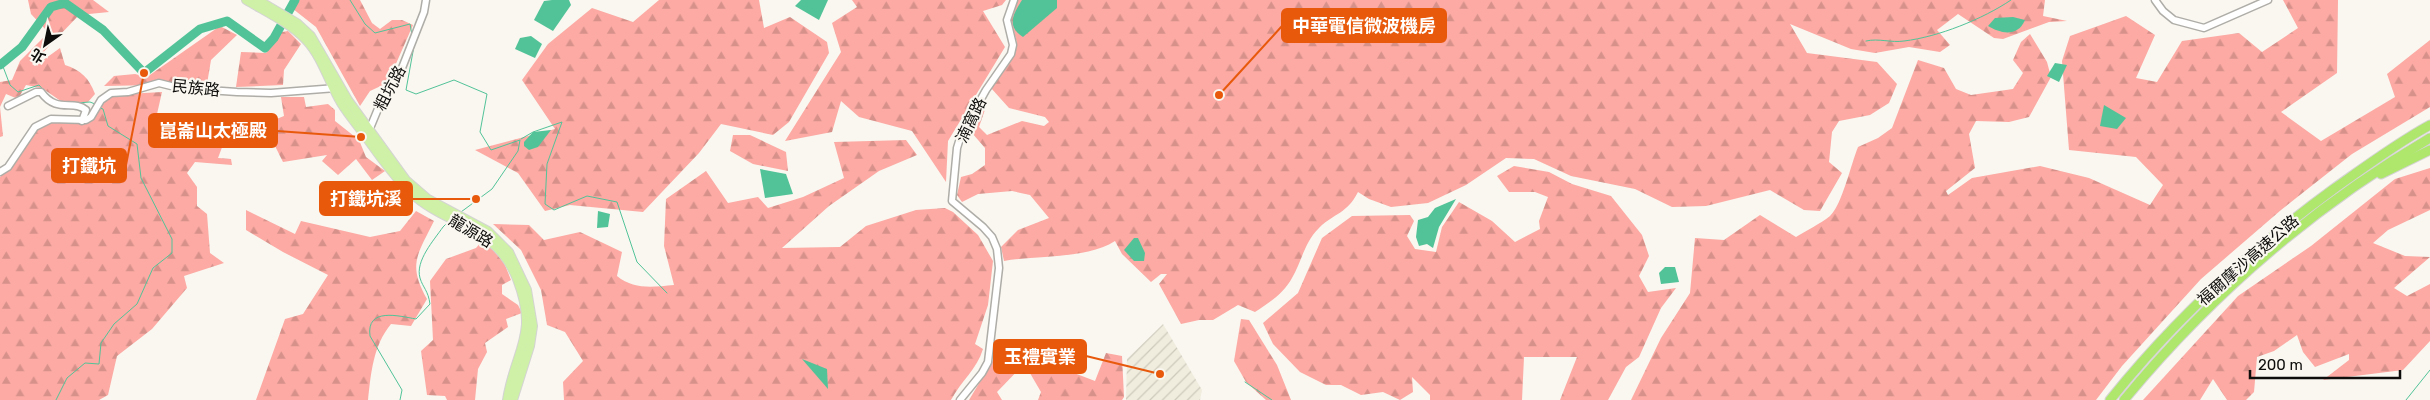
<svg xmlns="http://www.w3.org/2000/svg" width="2430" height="400" viewBox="0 0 2430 400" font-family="Rubik,'Noto Sans TC',sans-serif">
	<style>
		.industrial { fill: url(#industrial-furrows) }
		.forest { fill: url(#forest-firs) }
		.water { fill: #52c398 }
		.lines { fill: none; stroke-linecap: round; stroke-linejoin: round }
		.stream { stroke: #52c398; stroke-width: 1 }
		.river { stroke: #52c398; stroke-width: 9 }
		.minor-casing { stroke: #afada7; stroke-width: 9 }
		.major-casing { stroke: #d4d3d3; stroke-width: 10 }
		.highway-casing { stroke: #d4d3d3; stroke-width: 11 }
		.minor { stroke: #fff; stroke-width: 6 }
		.major { stroke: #cef1a7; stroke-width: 8 }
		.highway { stroke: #aee76c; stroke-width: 9 }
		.labels { text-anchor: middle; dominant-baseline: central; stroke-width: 4.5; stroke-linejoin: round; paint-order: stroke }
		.street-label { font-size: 16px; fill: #0e0d0b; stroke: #f9f7f0 }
		.leader { fill: none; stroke: #e8590c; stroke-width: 2 }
		.callout-dot { fill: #e8590c; stroke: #f9f7f0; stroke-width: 2 }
		.callout { fill: #e8590c; stroke: #e8590c; stroke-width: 2 }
		.callout-label { font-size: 18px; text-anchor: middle; font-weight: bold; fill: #fff }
	</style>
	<defs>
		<pattern id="industrial-furrows" width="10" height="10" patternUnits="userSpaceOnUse" patternTransform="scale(1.25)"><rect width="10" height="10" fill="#f0edde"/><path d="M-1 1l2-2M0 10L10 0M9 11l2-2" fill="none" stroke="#cdcabd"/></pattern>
		<pattern id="forest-firs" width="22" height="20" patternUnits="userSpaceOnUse" patternTransform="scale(1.25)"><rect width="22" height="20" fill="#fcaaa3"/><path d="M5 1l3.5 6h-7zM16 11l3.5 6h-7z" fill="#d7918b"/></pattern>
	</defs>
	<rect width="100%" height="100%" fill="#f9f7f0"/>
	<polygon class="industrial" points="1163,324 1202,390 1200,400 1126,400 1127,359"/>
	<g class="forest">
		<path d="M28,0H93L109,12L79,15L32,64L35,66L60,48L65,65C81,70 89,78 95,94L88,102H62L42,88L26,85L18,99L6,94L0,107L3,136L0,137V82L12,80L20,61L47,34V31L31,14Z"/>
		<polygon points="292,0 360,0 372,23 380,29 392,20 402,20 413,25 391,75 383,85 370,91 360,106 316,27 288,5"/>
		<polygon points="659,0 759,0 764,28 790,17 827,42 829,53 789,122 773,135 721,124 699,153 643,212 570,205 545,211 518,173 475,150 555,129 522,80 548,44 592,8 633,22"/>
		<polygon points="852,0 1006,0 1002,5 983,11 1005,47 948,141 946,182 912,131 859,117 841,101 832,132 785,141 841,52 832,23 857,7"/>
		<path d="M1018,0H2045L2043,16L2067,21L2049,22L2003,39L1994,38L1958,14L1937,30L1950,45L1940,52L1909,47L1875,53L1851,49L1790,24L1807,53L1877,62L1897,84L1889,103L1870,115L1839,121L1832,132L1829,162L1842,173L1820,211L1804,210L1770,190L1706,206L1672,207L1635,189L1571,176L1534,159L1506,158L1466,185L1428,203L1391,207L1369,199L1358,192C1347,214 1334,213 1319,228C1304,243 1302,261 1292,278C1284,293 1269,303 1255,312L1238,305L1213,320H1199L1181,324L1159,284L1167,274H1161L1151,282L1122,254L1115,241C1087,259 1039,255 1004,261L1001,247L1018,230L1049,218L1030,195L1012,191L978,194L962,202L957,195L961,177L972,174L985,165V148L972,133L979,105L988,101L979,127L987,135L1022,121L1044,126L1049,122L1045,117L1009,108L991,88L1009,64L1017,43L1010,17Z"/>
		<path d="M2283,0H2338L2337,73L2281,112L2321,141L2395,97L2387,74L2430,40V107L2352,154L2281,210L2201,279L2122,366L2096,400H1631L1661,338L1690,293L1695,238L1724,240L1760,215L1796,237C1807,230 1820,224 1830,216C1842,205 1851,164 1858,147L1878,138L1892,128L1918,60L1944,68L1956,89L1971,95L2013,89L2023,73L2013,60L2021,42L2030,34L2047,62L2051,77L2029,117L2009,122L1976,121L1969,134L1975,168L1946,191L1948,195L1972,178L2040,166L2089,178L2150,205L2163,185L2136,157L2069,150L2062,61L2070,36L2126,16L2155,35L2136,78L2157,82L2182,41L2239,33L2262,52L2298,28Z"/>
		<polygon points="220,26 237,35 211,60 207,84 104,86 114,76 135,74 147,77"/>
		<polygon points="288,31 301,44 284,70 283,85 236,87 241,52 266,53 282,32"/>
		<path d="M162,92L157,114L174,126L207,121L230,126L218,158L231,159L232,165L195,162L187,173L197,187V206L207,214L210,253L224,263L184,276L187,288L152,329L117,356L108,395L99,400H0V177C20,163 25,126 52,120C62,118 76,120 87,120L109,95Z"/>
		<polygon points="281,97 304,97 306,107 328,104 335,110 335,121 359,140 366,157 385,171 372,180 356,159 338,175 322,161 327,155 283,162 264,124 284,116"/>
		<polygon points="733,135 750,135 786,152 788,171 753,164 730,151"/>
		<path d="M906,140L917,155L879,171L829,206L782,248L840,247L866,226L916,210L945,208L953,212L978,235L993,261L988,305L975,344L983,349C977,369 961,381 951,400H564L563,382L583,361L565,332L547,325L541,290L521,250L493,224L529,225L544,240L580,232L622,252L617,276C634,290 653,287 674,285L664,246L666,199L706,171L728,203L758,197L768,208L803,197L844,178L834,142Z"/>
		<polygon points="1514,166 1549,172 1572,184 1611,196 1642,235 1649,256 1639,276 1648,292 1676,288 1661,308 1639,357 1626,367 1608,400 1560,400 1577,357 1524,357 1522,400 1430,400 1430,395 1412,377 1413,392 1400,400 1383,392 1361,395 1341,385 1326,385 1300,372 1273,344 1263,323 1298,293 1322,238 1352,216 1410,215 1414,221 1407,236 1415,249 1436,252 1442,227 1459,202 1492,221 1515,242 1540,229 1539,221 1548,197 1535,192 1509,192 1497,176"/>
		<polygon points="2430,168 2430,210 2388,230 2373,243 2405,256 2430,257 2394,288 2407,296 2430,284 2430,341 2403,370 2323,380 2349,360 2349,354 2315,367 2303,352 2297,335 2274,351 2257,357 2254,392 2246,400 2227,400 2213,379 2200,400 2143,400 2238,296 2311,246 2395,179"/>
		<path d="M246,210L295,234L301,221L370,237L400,231L416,211L434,221C418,254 407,264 427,299L411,326L391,324C373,346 371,373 368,400H256L285,319L303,314L328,275L283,252L246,230Z"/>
		<polygon points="483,240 503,260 511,280 502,285 502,294 518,305 522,313 506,319 508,327 485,343 487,352 478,369 475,400 447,400 445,396 427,395 421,351 433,340 430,281 446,259 476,248"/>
		<polygon points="1241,319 1249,320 1277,365 1291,400 1266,400 1246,382 1234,361"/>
		<polygon points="997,340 1010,348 1021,367 997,392 1002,400 969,400 993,360"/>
		<polygon points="1106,353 1122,356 1124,397 1122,400 1038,400 1041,392 1027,368 1061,368 1095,381"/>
	</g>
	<g class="water">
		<polygon points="552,0 569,0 571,5 553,31 534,20 544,1"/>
		<polygon points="801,0 828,0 819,20 795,6"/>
		<path d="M1022,0H1057V8L1023,37C1006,26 1013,14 1022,0Z"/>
		<path d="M2013,17L2025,20C2018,37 2001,34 1988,26L1995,18Z"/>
		<polygon points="531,36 542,44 535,58 515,49 520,38"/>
		<polygon points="2055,63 2067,65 2059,82 2047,76"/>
		<polygon points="2104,105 2126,118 2117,129 2100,126"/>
		<polygon points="551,130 538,147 529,150 524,146 524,142 533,132"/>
		<polygon points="760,169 786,174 793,194 765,198"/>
		<polygon points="1456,199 1439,227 1433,248 1427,244 1419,246 1416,237 1418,220 1428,217 1435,208"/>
		<polygon points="598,211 610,214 608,227 597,228"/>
		<polygon points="1134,238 1138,238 1145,253 1144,261 1134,261 1124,250"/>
		<polygon points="1665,267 1675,267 1679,282 1661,284 1659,273"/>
		<polygon points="802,359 827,369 828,389"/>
	</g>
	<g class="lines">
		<g class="stream">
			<polyline points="350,0 365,24 375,33 410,24 412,35"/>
			<path d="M1866,41C1879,38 1891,43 1904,41C1938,37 1983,19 2011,0"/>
			<polyline points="414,46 406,90 416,94 454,80 487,94 480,132 491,150 520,140 518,151 492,189 461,212"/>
			<polyline points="2,64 10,85 18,92 39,85 47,94"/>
			<polyline points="77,103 90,102 95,104"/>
			<polyline points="521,139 533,132 562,122 547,164 545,204 554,210 587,196 617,202 637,262 667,293"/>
			<polyline points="1245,382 1272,400"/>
			<polyline points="56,400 67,378 85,363 99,364 101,343 114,324 137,304 153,268 172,253 172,239 141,178 137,144 108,126 103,109 100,108"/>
			<path d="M400,400L402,390L370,336C366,307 399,316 416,319L430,304C428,290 423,288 420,278C415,261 434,240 443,227L448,222"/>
			<polyline points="2406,400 2430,370"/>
		</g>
		<polyline class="river" points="0,65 22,47 51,7 65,3 103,30 144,73 200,29 227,21 265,48 274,38 295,0"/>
		<defs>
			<g id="minor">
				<polyline points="2155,0 2163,11 2174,20 2204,28 2268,0"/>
				<path d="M8,106L36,92H41C57,114 73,99 86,110L82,121"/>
				<polyline points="368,133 385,92 402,68 424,12 426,0"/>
				<polyline points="0,172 8,167 35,127 51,119 86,120 91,117 101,100 111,93 128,92 159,83 179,88 237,92 271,93 336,88"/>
				<polyline points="960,400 982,373 988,362 999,268 997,249 992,237 983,227 952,201 957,148 961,135 986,90 1011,54 1013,45 1007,20 1014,0"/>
			</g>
			<g id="major">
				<path d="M246,0C266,12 290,23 306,40C322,57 329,83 341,103C349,116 359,127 368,140C381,158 394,177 411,193C448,227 496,225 517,279C539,336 515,349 507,400"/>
				<polyline points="258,0 297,23 311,36 348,100 406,180 428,199 488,231 509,252 527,290 533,326 530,346 513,400"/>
			</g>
			<g id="highway">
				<polyline points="2381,174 2430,150"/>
				<path d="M2110,400C2175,319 2251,249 2335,188C2366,166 2397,143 2430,125"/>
				<path d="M2124,400C2210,296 2314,206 2430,138"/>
			</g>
		</defs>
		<use href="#minor" class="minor-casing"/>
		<use href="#major" class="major-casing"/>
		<use href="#highway" class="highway-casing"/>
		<use href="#minor" class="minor"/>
		<use href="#major" class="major"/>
		<use href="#highway" class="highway"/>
	</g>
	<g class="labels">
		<g class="street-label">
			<text transform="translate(196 88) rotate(6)">民族路</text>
			<text transform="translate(390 88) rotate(-62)">粗坑路</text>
			<text transform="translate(971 120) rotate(-64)">湳窩路</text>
			<text transform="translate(471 231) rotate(31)">龍源路</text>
			<text transform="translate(2248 260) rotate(-41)">福爾摩沙高速公路</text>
		</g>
	</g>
	<path class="leader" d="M1219 95L1282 26M361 137L277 131M144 73L126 165M476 199L412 199M1160 374L1086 356"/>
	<g class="callout-dot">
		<circle cx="1219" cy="95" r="5"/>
		<circle cx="361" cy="137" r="5"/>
		<circle cx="144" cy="73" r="5"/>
		<circle cx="476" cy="199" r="5"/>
		<circle cx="1160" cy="374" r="5"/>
	</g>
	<g class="callout">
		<rect x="1282" y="9" width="164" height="33" rx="5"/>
		<rect x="149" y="114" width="128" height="33" rx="5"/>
		<rect x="52" y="149" width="74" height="33" rx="5"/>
		<rect x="320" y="182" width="92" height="33" rx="5"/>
		<rect x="994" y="340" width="92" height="33" rx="5"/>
	</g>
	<g class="callout-label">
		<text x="1364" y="32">中華電信微波機房</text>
		<text x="213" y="137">崑崙山太極殿</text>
		<text x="89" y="172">打鐵坑</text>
		<text x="366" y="205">打鐵坑溪</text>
		<text x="1040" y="363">玉禮實業</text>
	</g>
	<g transform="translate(45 45) rotate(213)" stroke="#f9f7f0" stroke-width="4" paint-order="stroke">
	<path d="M0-4L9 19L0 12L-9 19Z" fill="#0e0d0b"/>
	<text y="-8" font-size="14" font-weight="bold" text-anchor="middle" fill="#0e0d0b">北</text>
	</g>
	<path d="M2250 370v8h150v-8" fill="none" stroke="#0e0d0b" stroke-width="2.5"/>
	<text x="2258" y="370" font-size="15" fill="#0e0d0b" stroke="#f9f7f0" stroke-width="4" paint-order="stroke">200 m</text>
</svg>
